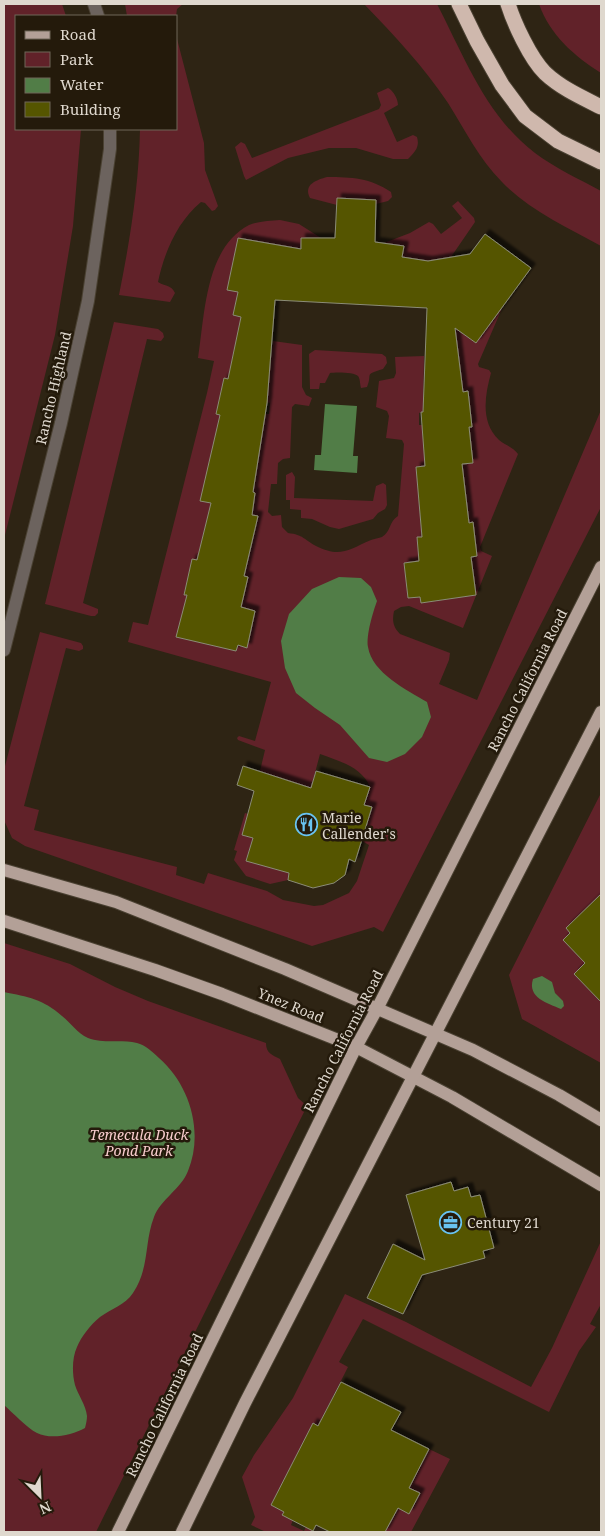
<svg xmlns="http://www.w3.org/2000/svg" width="605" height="1536" viewBox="0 0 605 1536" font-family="'Noto Serif',serif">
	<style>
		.green { fill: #612229 }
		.water { fill: #517d47 }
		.building { fill: #550; stroke: #8b8c77; filter: url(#shadow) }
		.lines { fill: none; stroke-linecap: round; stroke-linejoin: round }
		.minor-casing { stroke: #4a4132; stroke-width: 14 }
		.major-casing { stroke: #4a4132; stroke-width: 14 }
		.highway-casing { stroke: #4a4132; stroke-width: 17 }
		.minor { stroke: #6c635e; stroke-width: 12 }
		.major { stroke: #b3a097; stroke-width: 12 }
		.highway { stroke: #cfb8ad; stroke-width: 15 }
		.labels { text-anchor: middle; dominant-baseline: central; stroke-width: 5; stroke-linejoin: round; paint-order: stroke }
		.street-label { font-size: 14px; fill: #dfd8ce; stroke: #241a0b }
		.poi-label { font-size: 14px; fill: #dfd8ce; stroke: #241a0b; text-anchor: start }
		.park-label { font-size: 14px; font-style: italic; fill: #f8cccd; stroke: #241a0b }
	</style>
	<defs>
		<filter id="shadow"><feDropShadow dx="4.5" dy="-4.5" stdDeviation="1" flood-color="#0009"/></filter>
	</defs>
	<rect width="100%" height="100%" fill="#2e2414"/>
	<g class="green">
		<polygon points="4,4 62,4 66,16 16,16 16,129 81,129 73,226 55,335 4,539"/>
		<polygon points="125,4 183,4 177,9 176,16 127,16"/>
		<path d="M364,4H437C464,56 486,116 535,153C555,168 579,179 601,191V246C567,227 529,210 502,182C479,159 465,130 448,103C424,67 394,35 364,4Z"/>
		<path d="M539,4H601V73C574,56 550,35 539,4Z"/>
		<path d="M176,35L204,143L205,170L218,206L215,210L212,211L205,203L201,202C177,222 164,253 158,282C165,287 171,284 175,293L170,302L119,295C130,240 139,185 140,129H176Z"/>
		<path d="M388,88C393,90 398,99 398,105L384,113L397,142L413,135L417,137C420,147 415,152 408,159H393L356,148H329L288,158L246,180L244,176L235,147L241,142L245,144L252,158L379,109L381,105L377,93Z"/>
		<path d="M327,177C352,177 370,178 391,192L392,197L388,201L376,204L375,200L338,198L337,205L310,198C303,184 317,180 327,177Z"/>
		<polygon points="458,201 474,218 475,222 451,257 413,265 414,259 402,257 404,246 384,243 410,233 429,222 433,224 441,234 462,218 452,206"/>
		<path d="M280,220L299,224L321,238H302L301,248H297L238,292L233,315L241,317L228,379L224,378L216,414L220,415L201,501L211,503L197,560H192L184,594L187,595L177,637L236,651L238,645L247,647L255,611L241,607L248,577L244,576L258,517L251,515L255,493L253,492L265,414H269L270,403L266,402L273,341L302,345V387L306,395L312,398L309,406L295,404L292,407L290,458L283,459L278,463L277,484H271L268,512L272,516L281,515L282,527L288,533C304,535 303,539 316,546C340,558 348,550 371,540C374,539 379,538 382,537C391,532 389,521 398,516L404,444L402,440L386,438L389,416L387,411L376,407L379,381L394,378L396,373L395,357L424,356L423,412L419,413V425H422L425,466L416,467L422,537L417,538L419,561L404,563L408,598L420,597L421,603L476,595L471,557L477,556L469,523L462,464L473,463L469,427H472L468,392H463L455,328L503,306L478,364L479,367L489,370L491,373C485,395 480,422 499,440C505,445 513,447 518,454L480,547L481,551L492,556L463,628L409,606L401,607L394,611C392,621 393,627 400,634L450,653L449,660L439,684L477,700L601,410V507L383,932L374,927L312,946L25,846L12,838L4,820V770L40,632L81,643L83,646V649L79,651L66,648L24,806L39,810L34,830L177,867L176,875L204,884L208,873L267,891L283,900L314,906L323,905L349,893L357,881L369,845L362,841L372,808L364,805L370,787C362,767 339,761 320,754L311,788L260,771L265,750L238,740L237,738L239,736L255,741L271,682L128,642L133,622L148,625L207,393L214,361L198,358C205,314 205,248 249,225C258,221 270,221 280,220Z"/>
		<polygon points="114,322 158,329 163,333 164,337 161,341 147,339 83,603 98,609 98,613 95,616 91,616 45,604"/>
		<path d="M315,350L382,354L386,357L387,363L383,369C363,375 373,373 367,387L361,388C360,384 360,378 358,376C355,372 335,372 330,373L325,383H320L319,389H310L309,354Z"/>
		<polygon points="292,472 295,477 294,498 373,501 376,486 383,483 386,485 387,505 385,509 378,513 373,519 339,529 330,527 312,519 301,518 301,510 290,509 290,500 286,500 286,475"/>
		<polygon points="601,793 601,894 566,928 570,933 563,940 585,963 574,974 601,1002 601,1063 522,1019 509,975"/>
		<polygon points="245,813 248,814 242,835 253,838 246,860 289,873 288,880 270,884 246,876 234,860 237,851 234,850"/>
		<path d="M4,943L70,964L115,987L148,1001L266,1043C266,1053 272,1055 280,1059L298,1098L307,1106L96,1532H4Z"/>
		<polygon points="601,1241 601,1304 590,1324 596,1327 579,1351 549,1412 363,1319 339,1362 348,1367 318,1426 313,1424 271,1505 284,1512 283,1515 293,1520 291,1525 304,1531 306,1527 313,1531 312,1532 266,1532 251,1525 255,1517 242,1477 254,1455 293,1398 345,1294 406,1322 531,1387 552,1348"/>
		<polygon points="429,1449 450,1459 411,1532 385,1532 398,1508 409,1513 419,1493 409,1488"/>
	</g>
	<g class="water">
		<polygon points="325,404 357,406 353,456 358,456 357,473 314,470 315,455 321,455"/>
		<path d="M339,577L361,578L371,587L377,601C373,612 366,635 368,647C372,673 407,690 427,702L431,717L422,737L405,754L387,762L369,758L340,725L315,708L296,693L285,668L281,641L289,614L312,589Z"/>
		<path d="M542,976L552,982L555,993L563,1001L564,1006L561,1009C548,1003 527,998 533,979Z"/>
		<path d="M4,992C28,997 43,999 62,1016C71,1023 77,1033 88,1038C103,1044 121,1039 137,1043C145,1045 153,1052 159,1058C190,1085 204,1132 188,1171C181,1189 161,1199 154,1217C144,1243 150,1267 133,1293C125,1305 111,1309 100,1317C91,1324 81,1337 77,1347C72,1358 72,1373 75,1385C78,1395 86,1405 87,1416C87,1420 86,1424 85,1428C72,1435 51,1440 37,1433C27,1428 12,1412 4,1405Z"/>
	</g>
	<g class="building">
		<polygon points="337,198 376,200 375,242 404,246 402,257 428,261 470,254 485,234 531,268 476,343 455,328 463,392 468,391 472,427 469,427 473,463 462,464 469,523 473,522 477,556 471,557 476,595 421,603 420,597 408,598 404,563 419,561 417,537 422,537 416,467 425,466 421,412 423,412 427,308 275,300 267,403 253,492 255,493 252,515 258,516 244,576 248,577 241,607 255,611 247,648 238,645 236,651 176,637 187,595 184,595 192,559 197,560 211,503 200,501 220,415 216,414 224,378 228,379 241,317 233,315 238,292 227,290 238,238 301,249 301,238 335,238"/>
		<polygon points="243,766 311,788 316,771 370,787 364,805 372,807 355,862 349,859 345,875 334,883 313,888 288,880 289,873 246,861 253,838 242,835 254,791 237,785"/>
		<polygon points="601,894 601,1002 574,974 585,963 563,940 570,933 566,928"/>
		<polygon points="451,1182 454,1191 468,1187 471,1197 480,1195 494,1248 483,1251 485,1258 422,1275 403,1314 367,1298 393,1244 425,1260 406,1195"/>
		<polygon points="341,1382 401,1412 391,1430 429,1449 409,1488 420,1493 409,1514 398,1508 385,1532 330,1532 316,1525 313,1531 282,1515 284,1512 271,1505 313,1423 318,1426"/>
	</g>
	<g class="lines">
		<defs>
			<g id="minor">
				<polyline points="94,4 98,16"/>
				<polyline points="4,650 61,423 88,301 110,149 110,129"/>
			</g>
			<g id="major">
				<polyline points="4,870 116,902 285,969 473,1050 559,1095 601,1120"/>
				<polyline points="4,921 155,970 222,994 356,1047 452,1097 601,1185"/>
				<polyline points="118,1532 356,1047 377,1009 601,567"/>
				<polyline points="182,1532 245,1403 601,712"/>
			</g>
			<g id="highway">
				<polyline points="459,4 477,41 502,85 525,116 558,141 601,162"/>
				<path d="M508,4C514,23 530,58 545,73C561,88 581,97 601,107"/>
			</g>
		</defs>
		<use href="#minor" class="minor-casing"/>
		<use href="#major" class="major-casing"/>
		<use href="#highway" class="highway-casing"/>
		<use href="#minor" class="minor"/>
		<use href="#major" class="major"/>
		<use href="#highway" class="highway"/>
	</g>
	<defs>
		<symbol id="restaurant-ring" viewBox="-11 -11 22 22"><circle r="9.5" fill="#241a0b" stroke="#69c3f1" stroke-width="1.5"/><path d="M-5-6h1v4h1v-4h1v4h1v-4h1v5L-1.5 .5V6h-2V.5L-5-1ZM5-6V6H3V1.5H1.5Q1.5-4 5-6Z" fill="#69c3f1"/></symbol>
		<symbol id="office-ring" viewBox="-11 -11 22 22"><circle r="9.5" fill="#241a0b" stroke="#69c3f1" stroke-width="1.5"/><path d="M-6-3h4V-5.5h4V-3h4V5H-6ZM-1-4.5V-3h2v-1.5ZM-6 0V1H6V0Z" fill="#69c3f1"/></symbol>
	</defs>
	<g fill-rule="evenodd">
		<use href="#restaurant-ring" x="294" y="812" width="25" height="25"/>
		<use href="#office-ring" x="438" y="1210" width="25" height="25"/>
	</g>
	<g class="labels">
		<g class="street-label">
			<text transform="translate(53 388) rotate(-77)">Rancho Highland</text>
			<text transform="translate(527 680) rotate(-63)">Rancho California Road</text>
			<text transform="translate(291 1005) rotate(22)">Ynez Road</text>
			<text transform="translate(343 1041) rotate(-63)">Rancho California Road</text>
			<text transform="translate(164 1405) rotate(-64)">Rancho California Road</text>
		</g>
		<g class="poi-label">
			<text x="322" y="817">Marie<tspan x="322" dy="16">Callender's</tspan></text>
			<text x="467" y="1222">Century 21</text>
		</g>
		<g class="park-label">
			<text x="139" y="1134">Temecula Duck<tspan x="139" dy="16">Pond Park</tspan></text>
		</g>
	</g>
	<rect width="605" height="1536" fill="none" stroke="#dfd8ce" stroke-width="10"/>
	<rect x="15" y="15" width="162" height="115" fill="#241a0b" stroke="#6f6659"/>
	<rect x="25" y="31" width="25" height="8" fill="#b3a097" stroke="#6f6659"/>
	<text x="60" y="40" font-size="15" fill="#dfd8ce">Road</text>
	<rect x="25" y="52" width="25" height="15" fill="#612229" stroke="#6f6659"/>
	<text x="60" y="65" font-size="15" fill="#dfd8ce">Park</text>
	<rect x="25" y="78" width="25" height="15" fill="#517d47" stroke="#6f6659"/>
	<text x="60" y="90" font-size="15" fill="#dfd8ce">Water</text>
	<rect x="25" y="102" width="25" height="15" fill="#555500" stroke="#6f6659"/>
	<text x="60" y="115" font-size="15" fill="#dfd8ce">Building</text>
	<g transform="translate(40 1496) rotate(156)" stroke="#241a0b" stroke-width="4" paint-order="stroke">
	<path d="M0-4L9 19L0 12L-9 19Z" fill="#dfd8ce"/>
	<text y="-8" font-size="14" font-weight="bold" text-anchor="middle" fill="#dfd8ce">N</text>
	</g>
</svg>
